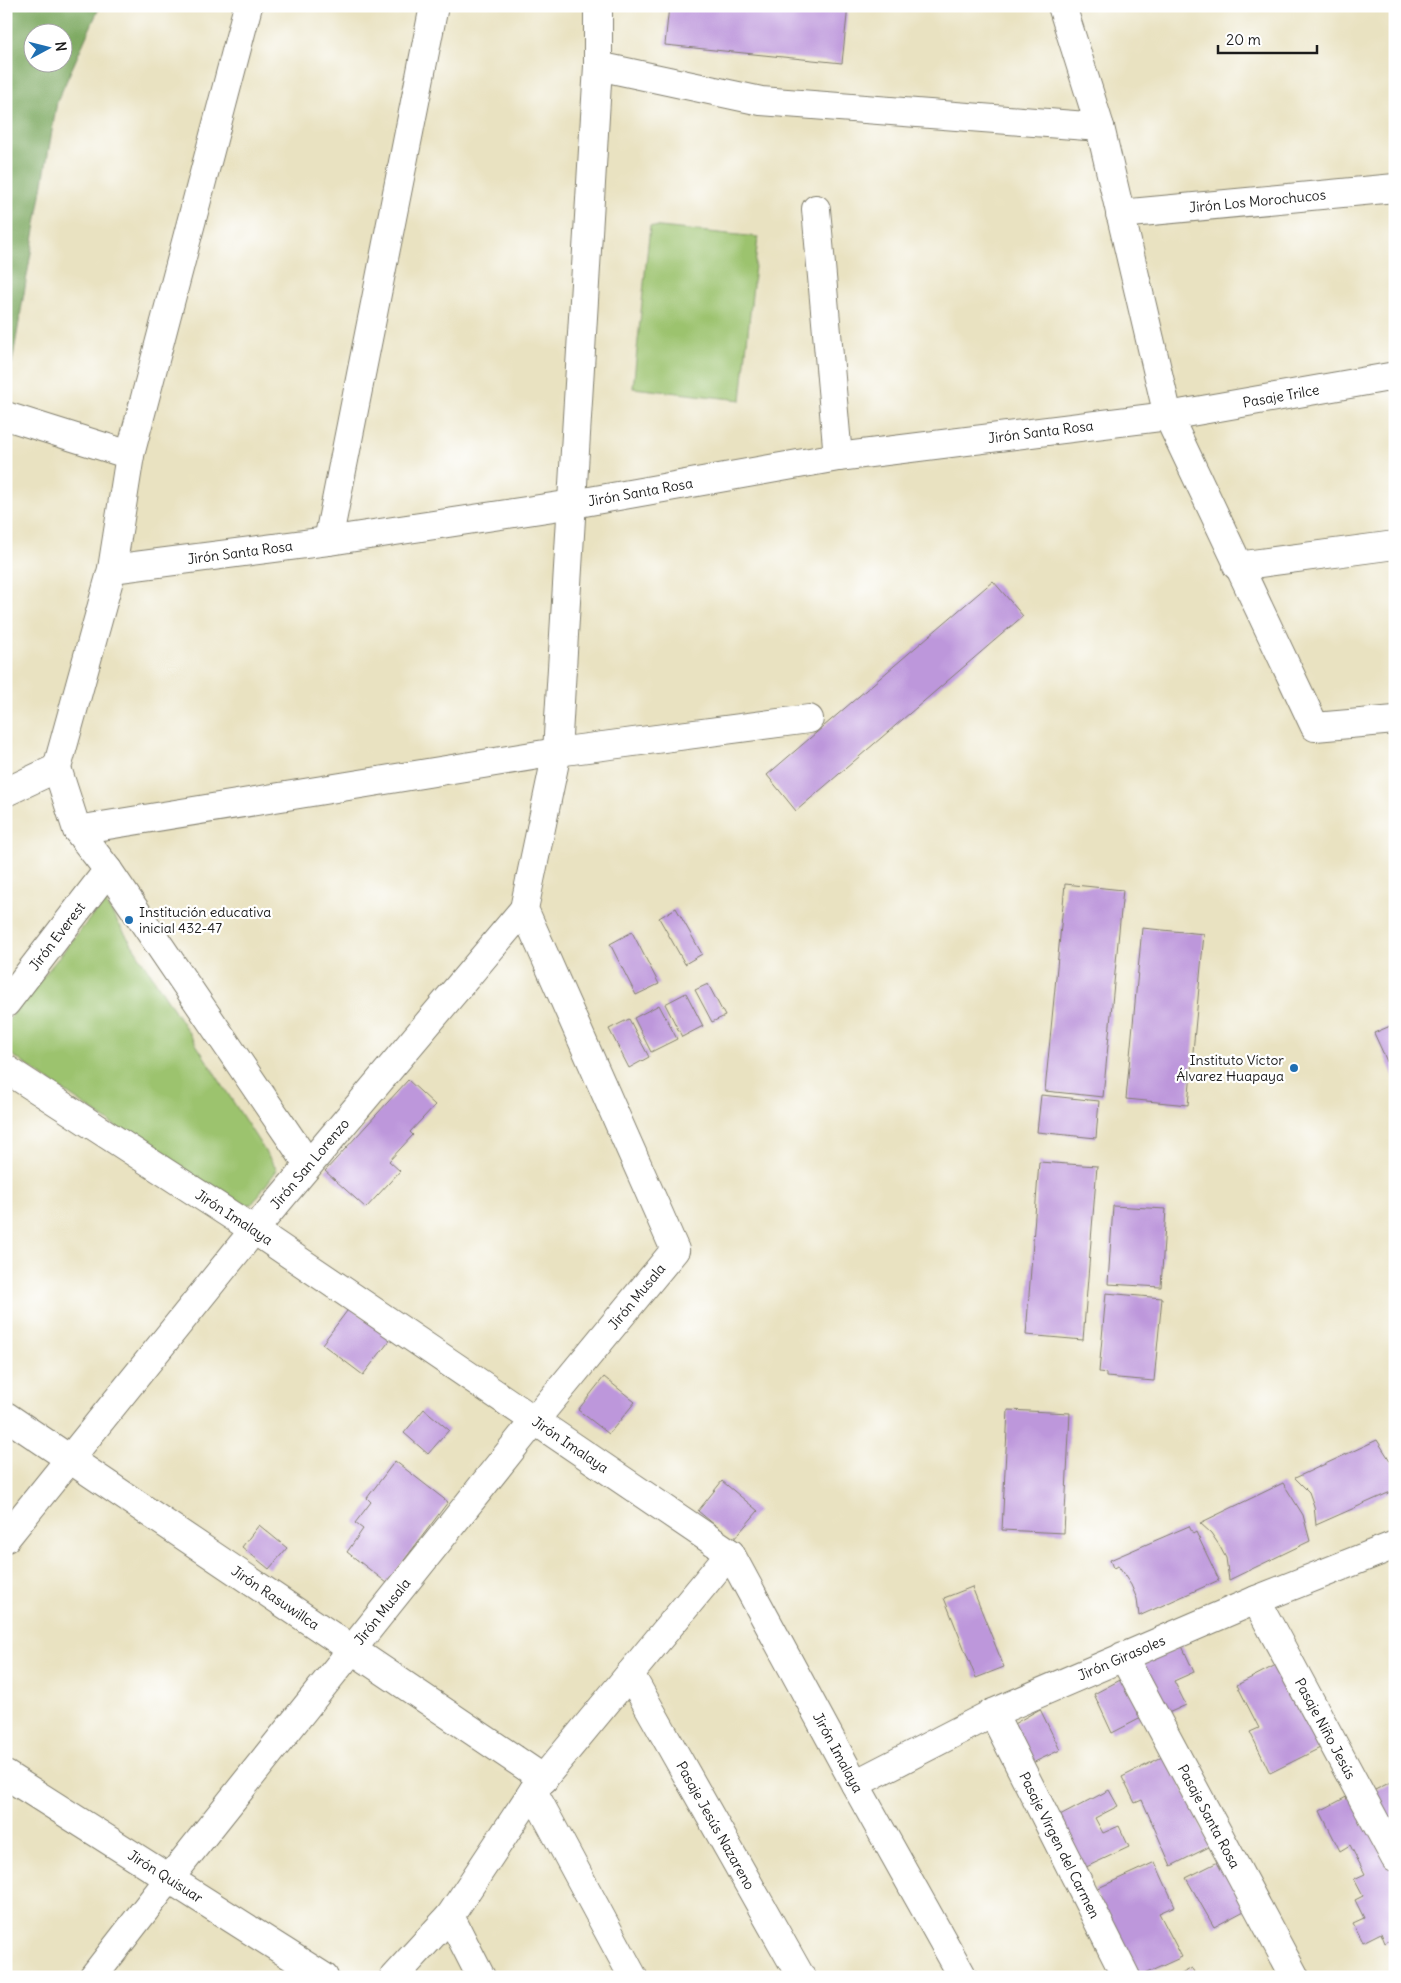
<svg xmlns="http://www.w3.org/2000/svg" width="1401" height="1983" viewBox="0 0 1401 1983" font-family="Delius,sans-serif">
	<style>
		.green { fill: #9cc36e; stroke: #5c7045 }
		.forest { fill: #7da961; stroke: #4c623e; fill-rule: evenodd }
		.building { fill: #bd97db }
		.lines { fill: none; stroke-linecap: round; stroke-linejoin: round }
		.minor-casing { stroke: #827f6e; stroke-width: 30 }
		.minor { stroke: #fff; stroke-width: 28 }
		.poi-dot { fill: #1f6fb2; stroke: #fff; stroke-width: 2 }
		.labels { text-anchor: middle; dominant-baseline: central; stroke-width: 4.5; stroke-linejoin: round; paint-order: stroke }
		.street-label { font-size: 14px; fill: #1c1c1c; stroke: #fff }
		.poi-label { font-size: 14px; fill: #1c1c1c; stroke: #fff; text-anchor: start }
	</style>
	<rect width="100%" height="100%" fill="#fff"/>
	<filter id="ink" filterUnits="userSpaceOnUse"><feTurbulence type="fractalNoise" baseFrequency=".02" numOctaves="2"/><feDisplacementMap in="SourceGraphic" scale="10" xChannelSelector="R" yChannelSelector="G"/><feConvolveMatrix kernelMatrix="1 2 1 2 8 2 1 2 1" color-interpolation-filters="sRGB"/></filter>
	<filter id="wash" filterUnits="userSpaceOnUse"><feTurbulence type="fractalNoise" baseFrequency=".0096" numOctaves="4" result="noise"/><feDisplacementMap in="SourceGraphic" scale="20" xChannelSelector="R" yChannelSelector="G"/><feGaussianBlur stdDeviation="1.12" result="paint"/><feColorMatrix in="noise" values="0 0 0 0 0 0 0 0 0 0 0 0 0 0 0 0 0 1.4 0 .05"/><feComposite in="paint" operator="in"/></filter>
	<g filter="url(#wash)">
		<rect width="100%" height="100%" fill="#e9e2c1"/>
		<g class="green">
			<polygon points="650,226 758,237 741,400 633,388"/>
			<polygon points="104,901 277,1170 252,1204 230,1205 6,1051 6,1023"/>
		</g>
		<path class="forest" d="M6,6H100L57,102L12,363L6,383ZM32,32H62V62H32Z"/>
		<g id="blocks">
			<g class="building">
				<polygon points="669,6 848,6 842,63 665,45"/>
				<polygon points="993,581 1023,616 796,811 767,775"/>
				<polygon points="1065,884 1123,890 1103,1097 1045,1091"/>
				<polygon points="676,908 702,954 685,964 659,918"/>
				<polygon points="1142,928 1204,934 1188,1105 1126,1099"/>
				<polygon points="632,932 659,984 636,995 610,944"/>
				<polygon points="708,984 725,1016 712,1022 695,990"/>
				<polygon points="686,993 703,1026 682,1037 665,1004"/>
				<polygon points="659,1005 677,1039 651,1052 634,1018"/>
				<polygon points="629,1019 649,1057 629,1068 609,1029"/>
				<polygon points="1395,1024 1395,1079 1374,1033"/>
				<polygon points="408,1080 435,1105 410,1132 413,1135 389,1161 400,1171 366,1208 325,1171"/>
				<polygon points="1041,1095 1099,1101 1096,1138 1037,1132"/>
				<polygon points="1039,1162 1097,1166 1083,1340 1026,1335"/>
				<polygon points="1113,1206 1166,1209 1161,1287 1108,1284"/>
				<polygon points="1106,1293 1162,1298 1154,1381 1106,1377 1106,1373 1099,1372"/>
				<polygon points="350,1307 391,1339 363,1375 322,1344"/>
				<polygon points="604,1377 635,1402 609,1434 578,1410"/>
				<polygon points="424,1409 449,1430 428,1454 404,1433"/>
				<polygon points="1008,1410 1070,1413 1064,1533 1002,1530"/>
				<polygon points="1377,1440 1391,1462 1395,1476 1395,1490 1316,1525 1314,1506 1309,1492 1295,1478"/>
				<polygon points="395,1461 448,1502 387,1583 347,1552 363,1529 355,1523 371,1502 367,1498"/>
				<polygon points="722,1481 758,1511 733,1540 698,1511"/>
				<polygon points="1283,1483 1303,1515 1310,1541 1229,1580 1226,1558 1219,1545 1211,1533 1200,1523"/>
				<polygon points="259,1525 287,1548 269,1569 242,1547"/>
				<polygon points="1189,1526 1193,1534 1196,1532 1219,1580 1139,1616 1137,1599 1131,1585 1118,1566 1113,1568 1110,1560"/>
				<polygon points="972,1587 1004,1667 976,1678 944,1598"/>
				<polygon points="1182,1646 1194,1672 1174,1681 1186,1705 1164,1715 1141,1665"/>
				<polygon points="1276,1665 1320,1748 1270,1773 1250,1732 1259,1728 1237,1685"/>
				<polygon points="1124,1678 1143,1717 1112,1733 1094,1694"/>
				<polygon points="1040,1709 1060,1750 1026,1766 1012,1725"/>
				<polygon points="1166,1755 1211,1846 1171,1866 1142,1800 1135,1803 1122,1777"/>
				<polygon points="1395,1780 1395,1823 1388,1826 1371,1792"/>
				<polygon points="1109,1790 1118,1806 1095,1818 1103,1833 1119,1826 1129,1847 1084,1868 1058,1817"/>
				<polygon points="1354,1793 1395,1870 1395,1949 1390,1940 1385,1943 1381,1933 1363,1942 1353,1923 1364,1918 1355,1900 1363,1896 1354,1879 1365,1874 1350,1845 1340,1851 1320,1811"/>
				<polygon points="1220,1861 1246,1910 1214,1927 1186,1878"/>
				<polygon points="1155,1862 1175,1906 1159,1913 1182,1957 1138,1977 1094,1890"/>
				<polygon points="1192,1968 1196,1977 1176,1977"/>
			</g>
		</g>
	</g>
	<g filter="url(#ink)">
		<use href="#blocks" fill-opacity="0" stroke="#827f6e" stroke-width="1"/>
		<g class="lines">
			<defs>
				<g id="minor">
					<polyline points="248,6 130,455 112,569 57,768 77,830 108,870 308,1164"/>
					<polyline points="1062,6 1100,127 1168,416 1315,727 1395,720"/>
					<polyline points="598,66 761,101 1100,127"/>
					<polyline points="816,209 838,457"/>
					<path id="s1" d="M1120,214L1395,188"/>
					<polyline points="6,416 130,455"/>
					<polyline points="328,541 434,6"/>
					<polyline points="1237,566 1395,545"/>
					<path id="s2" d="M112,569L328,541L573,504L838,457L1168,416L1395,376"/>
					<polyline points="6,792 57,768"/>
					<polyline points="77,830 557,752 809,719"/>
					<path id="s3" d="M6,1003L108,870"/>
					<path id="s4" d="M6,1069L254,1230L730,1553L855,1784L963,1977"/>
					<path id="s5" d="M6,1416L544,1779"/>
					<path id="s6" d="M6,1538L254,1230L524,909"/>
					<path id="s7" d="M1256,1600L1395,1858"/>
					<path id="s8" d="M1123,1656L1295,1977"/>
					<path id="s9" d="M630,1674L801,1977"/>
					<path id="s10" d="M993,1713L1126,1977"/>
					<path id="s11" d="M6,1775L324,1977"/>
					<path id="s12" d="M855,1784L993,1713L1256,1600L1395,1545"/>
					<polyline points="533,1791 633,1977"/>
					<polyline points="450,1916 481,1977"/>
					<path id="s13" d="M93,1977L169,1879L535,1420L675,1250L524,909L557,752L598,66V6"/>
					<polyline points="394,1977 450,1916 533,1791 730,1553"/>
				</g>
			</defs>
			<use href="#minor" class="minor-casing"/>
			<use href="#minor" class="minor"/>
		</g>
	</g>
	<g class="poi-dot">
		<circle cx="129" cy="920" r="5"/>
		<circle cx="1294" cy="1068" r="5"/>
	</g>
	<g class="labels">
		<g class="street-label">
			<text stroke="none"><textPath href="#s1" startOffset="138">Jirón Los Morochucos</textPath></text>
			<text stroke="none"><textPath href="#s2" startOffset="1182">Pasaje Trilce</textPath></text>
			<text stroke="none"><textPath href="#s2" startOffset="939">Jirón Santa Rosa</textPath></text>
			<text stroke="none"><textPath href="#s2" startOffset="534">Jirón Santa Rosa</textPath></text>
			<text stroke="none"><textPath href="#s2" startOffset="129">Jirón Santa Rosa</textPath></text>
			<text stroke="none"><textPath href="#s3" startOffset="84">Jirón Everest</textPath></text>
			<text stroke="none"><textPath href="#s6" startOffset="482">Jirón San Lorenzo</textPath></text>
			<text stroke="none"><textPath href="#s4" startOffset="272">Jirón Imalaya</textPath></text>
			<text stroke="none"><textPath href="#s13" startOffset="871">Jirón Musala</textPath></text>
			<text stroke="none"><textPath href="#s4" startOffset="678">Jirón Imalaya</textPath></text>
			<text stroke="none"><textPath href="#s5" startOffset="325">Jirón Rasuwillca</textPath></text>
			<text stroke="none"><textPath href="#s13" startOffset="466">Jirón Musala</textPath></text>
			<text stroke="none"><textPath href="#s12" startOffset="295">Jirón Girasoles</textPath></text>
			<text stroke="none"><textPath href="#s7" startOffset="146">Pasaje Niño Jesús</textPath></text>
			<text stroke="none"><textPath href="#s4" startOffset="1098">Jirón Imalaya</textPath></text>
			<text stroke="none"><textPath href="#s8" startOffset="182">Pasaje Santa Rosa</textPath></text>
			<text stroke="none"><textPath href="#s9" startOffset="174">Pasaje Jesús Nazareno</textPath></text>
			<text stroke="none"><textPath href="#s10" startOffset="148">Pasaje Virgen del Carmen</textPath></text>
			<text stroke="none"><textPath href="#s11" startOffset="189">Jirón Quisuar</textPath></text>
		</g>
		<g class="poi-label">
			<text x="139" y="912">Institución educativa<tspan x="139" dy="16">inicial 432-47</tspan></text>
			<text x="1284" y="1060" text-anchor="end">Instituto Víctor<tspan x="1284" dy="16">Álvarez Huapaya</tspan></text>
		</g>
	</g>
	<rect width="1401" height="1983" fill="none" stroke="#fff" stroke-width="25"/>
	<g transform="translate(48 48) rotate(83)"><circle r="24" fill="#ffffff" stroke="#a4a4a4"/>
	<path d="M0-4L9 19L0 12L-9 19Z" fill="#1f6fb2"/>
	<text y="-8" font-size="14" font-weight="bold" text-anchor="middle" fill="#1c1c1c">N</text>
	</g>
	<path d="M1218 45v8h99v-8" fill="none" stroke="#1c1c1c" stroke-width="2.5"/>
	<text x="1226" y="45" font-size="15" fill="#1c1c1c" stroke="#ffffff" stroke-width="4" paint-order="stroke">20 m</text>
</svg>
